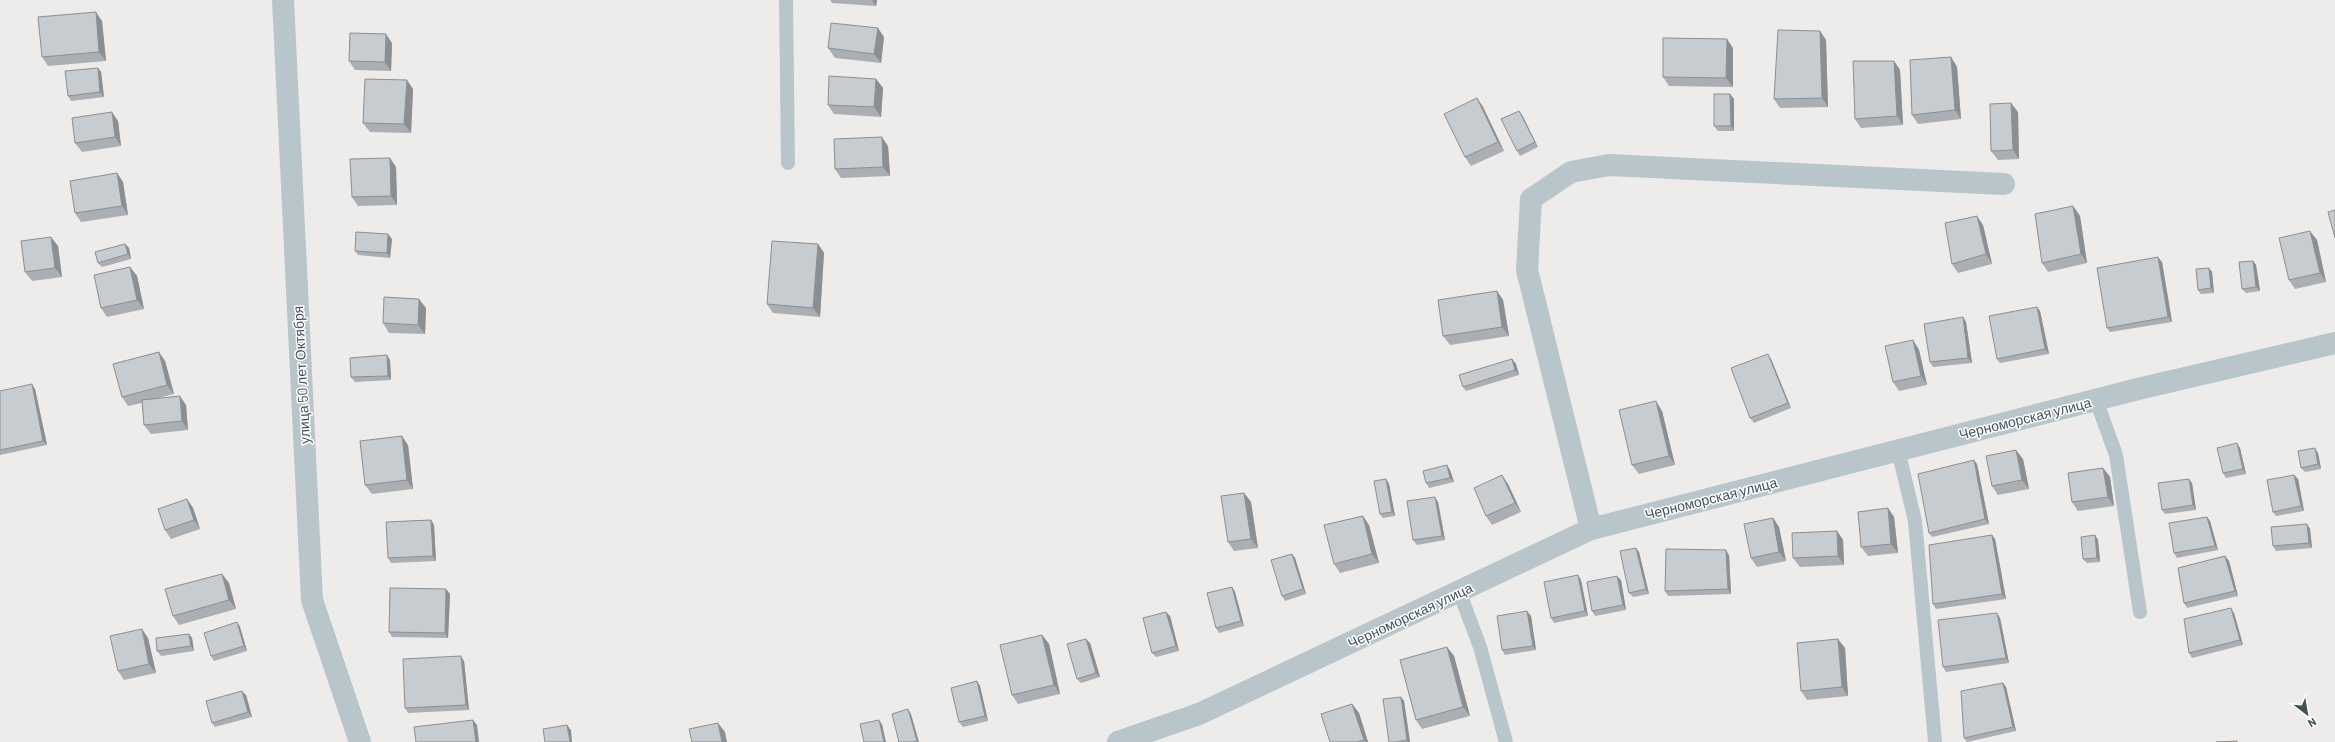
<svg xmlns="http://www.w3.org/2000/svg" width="2335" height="742" viewBox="0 0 2335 742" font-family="Barlow,sans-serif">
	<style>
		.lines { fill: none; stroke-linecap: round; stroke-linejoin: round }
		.service { stroke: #b8c6cc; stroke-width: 14 }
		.minor { stroke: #b8c6cc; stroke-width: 22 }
		.wall { fill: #abafb3 }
		.shaded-wall { fill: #8b8f92 }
		.building { fill: #c7ccd0; stroke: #8b8f92 }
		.labels { text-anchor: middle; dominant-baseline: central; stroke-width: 3; stroke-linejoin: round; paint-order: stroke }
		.street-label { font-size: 14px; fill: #435259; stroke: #fff }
	</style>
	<rect width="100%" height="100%" fill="#eeebeb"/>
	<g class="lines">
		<g class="service">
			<polyline points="786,0 788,163"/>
			<polyline points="2096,400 2116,455 2140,612"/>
			<polyline points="1898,450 1915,521 1935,742"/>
			<polyline points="1459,591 1480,647 1506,742"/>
		</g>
		<g class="minor">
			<polyline points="283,0 312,600 360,742"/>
			<polyline points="1591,529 1527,270 1531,199 1571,172 1609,165 2004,184"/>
			<polyline points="1118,742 1199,714 1591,529 2138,389 2335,343"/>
		</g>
	</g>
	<g class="wall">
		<polygon points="830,0 877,0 876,6 832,3"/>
		<polygon points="102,21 106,61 48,66 42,57"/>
		<polygon points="1820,31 1826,40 1828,107 1780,108 1774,99"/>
		<polygon points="884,37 881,63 835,58 828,48"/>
		<polygon points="392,43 391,71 355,70 349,61"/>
		<polygon points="1733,48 1733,87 1669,86 1663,77"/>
		<polygon points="1951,57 1957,67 1961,119 1918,124 1912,115"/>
		<polygon points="1894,61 1900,70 1903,125 1861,128 1855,119"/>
		<polygon points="98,68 101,72 104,97 71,101 68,96"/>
		<polygon points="876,79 883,88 881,117 834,114 828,105"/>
		<polygon points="413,89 411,133 370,132 363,123"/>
		<polygon points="1730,94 1734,99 1734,131 1718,131 1714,126"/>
		<polygon points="1477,98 1483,107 1504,151 1471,166 1465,157"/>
		<polygon points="1519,111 1522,115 1538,147 1520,156 1517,151"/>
		<polygon points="2018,112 2019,159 1998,160 1991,151"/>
		<polygon points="118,121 121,146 82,152 75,143"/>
		<polygon points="888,146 890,176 841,178 835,169"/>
		<polygon points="396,167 397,205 358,206 352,197"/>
		<polygon points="117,173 123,182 128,215 81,222 75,213"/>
		<polygon points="2073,206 2080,216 2087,263 2048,272 2042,263"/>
		<polygon points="1983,225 1992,264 1958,273 1952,264"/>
		<polygon points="392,239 390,258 358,255 355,251"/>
		<polygon points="2317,240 2326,282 2295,289 2289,280"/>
		<polygon points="125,244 129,248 131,259 102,267 98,263"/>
		<polygon points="818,244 824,253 820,317 773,313 767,304"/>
		<polygon points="58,246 62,277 32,281 25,272"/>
		<polygon points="2253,261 2256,265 2260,291 2246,293 2242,289"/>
		<polygon points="2162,262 2172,322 2110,332 2107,328"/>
		<polygon points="130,267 137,276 144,309 107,317 101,308"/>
		<polygon points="2209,268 2212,272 2214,293 2201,294 2198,290"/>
		<polygon points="1497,291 1503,300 1509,336 1450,345 1443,336"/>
		<polygon points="426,308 425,334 389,333 383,323"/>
		<polygon points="2040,311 2049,354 2000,363 1997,359"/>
		<polygon points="1963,317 1966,322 1972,363 1933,367 1930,362"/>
		<polygon points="1913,340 1919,350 1927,385 1899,391 1893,382"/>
		<polygon points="1512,359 1516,364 1519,375 1466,391 1463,387"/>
		<polygon points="1771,359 1791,408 1754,423 1750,418"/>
		<polygon points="390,360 391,380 355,382 351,377"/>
		<polygon points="165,361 174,394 158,398 186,405 188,430 151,434 144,425 142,403 128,406 122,397"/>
		<polygon points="35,389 47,445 0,455 0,391"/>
		<polygon points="1662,411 1675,465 1639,474 1632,465"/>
		<polygon points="408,445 413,489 372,494 365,485"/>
		<polygon points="2240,448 2246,474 2226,478 2223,473"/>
		<polygon points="2318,453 2321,469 2305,472 2301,468"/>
		<polygon points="2023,459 2029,489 1998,495 1992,486"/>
		<polygon points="1977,464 1989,524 1932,537 1929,533"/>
		<polygon points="1447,465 1450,470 1454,482 1429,488 1426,483"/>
		<polygon points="2103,468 2110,477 2114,506 2078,511 2072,502"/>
		<polygon points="2294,475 2298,479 2304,511 2276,516 2273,512"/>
		<polygon points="1386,479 1389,484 1395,516 1383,518 1380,514"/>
		<polygon points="2192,483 2196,510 2165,514 2162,510"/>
		<polygon points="1508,484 1521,512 1492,525 1486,516"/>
		<polygon points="1244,493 1251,502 1258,548 1234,551 1228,542"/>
		<polygon points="187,499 193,508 200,529 171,539 165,530"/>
		<polygon points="1438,502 1445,540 1417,545 1413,540"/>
		<polygon points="1888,508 1894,517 1898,553 1868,556 1861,547"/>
		<polygon points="2207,517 2210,521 2218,550 2177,558 2174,553"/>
		<polygon points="1773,518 1779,527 1786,561 1757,567 1751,558"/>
		<polygon points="431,520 434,525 436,561 391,563 388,558"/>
		<polygon points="2307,524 2310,529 2312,548 2276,551 2273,546"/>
		<polygon points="1369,525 1379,563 1340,573 1334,564"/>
		<polygon points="1837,531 1843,540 1844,565 1800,567 1793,558"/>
		<polygon points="1992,535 1995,539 2006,599 1936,609 1933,604"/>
		<polygon points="2095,535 2098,540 2100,562 2087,563 2083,559"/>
		<polygon points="1639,552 1649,594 1633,597 1629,593"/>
		<polygon points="1292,554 1295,558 1306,594 1285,601 1282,596"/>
		<polygon points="1729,555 1731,594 1668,596 1665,591"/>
		<polygon points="2225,556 2229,561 2238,596 2187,608 2184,603"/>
		<polygon points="222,574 229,583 236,609 179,625 173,616"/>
		<polygon points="1578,575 1581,580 1588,616 1554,623 1551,618"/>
		<polygon points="1621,580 1626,610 1595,616 1592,611"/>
		<polygon points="1232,587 1235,592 1244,626 1219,633 1216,628"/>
		<polygon points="450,594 448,638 392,637 389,632"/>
		<polygon points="2234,613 2243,645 2192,658 2189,653"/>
		<polygon points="1170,616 1179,651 1156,657 1152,653"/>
		<polygon points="1531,616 1536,650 1505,655 1502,650"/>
		<polygon points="2000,618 2009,663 1946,672 1943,667"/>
		<polygon points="237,622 240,627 247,651 214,661 211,656"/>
		<polygon points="189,634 192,638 194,651 161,656 157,651"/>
		<polygon points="1042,635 1049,644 1060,694 1018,704 1012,695"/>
		<polygon points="148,638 156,673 124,680 118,671"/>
		<polygon points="1090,643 1100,677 1081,683 1077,679"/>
		<polygon points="1447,647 1454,656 1470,716 1422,729 1416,720"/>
		<polygon points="1845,648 1848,696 1807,700 1801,691"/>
		<polygon points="464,661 469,710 408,713 405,708"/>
		<polygon points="977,681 980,686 988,721 963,727 959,722"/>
		<polygon points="2003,683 2006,687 2016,731 1967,742 1964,738"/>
		<polygon points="246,695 252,717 215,727 212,723"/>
		<polygon points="1401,697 1404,701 1410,742 1389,742"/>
		<polygon points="1352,704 1359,713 1368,742 1330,742"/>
	</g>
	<g class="shaded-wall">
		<polygon points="872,0 877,0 876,6"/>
		<polygon points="96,12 102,21 106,61 99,52"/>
		<polygon points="878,28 884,37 881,63 874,54"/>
		<polygon points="1820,31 1826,40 1828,107 1822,98"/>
		<polygon points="386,34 392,43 391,71 385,62"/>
		<polygon points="1727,39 1733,48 1733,87 1726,78"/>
		<polygon points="1951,57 1957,67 1961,119 1955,110"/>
		<polygon points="1894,61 1900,70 1903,125 1897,116"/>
		<polygon points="98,68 101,72 104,97 100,92"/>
		<polygon points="876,79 883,88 881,117 874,107"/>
		<polygon points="407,80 413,89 411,133 404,124"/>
		<polygon points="1730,94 1734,99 1734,131 1731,126"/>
		<polygon points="1477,98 1483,107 1504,151 1498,142"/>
		<polygon points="2011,103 2018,112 2019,159 2013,150"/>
		<polygon points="1519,111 1522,115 1538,147 1535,142"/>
		<polygon points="112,112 118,121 121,146 115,137"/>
		<polygon points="882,137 888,146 890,176 883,167"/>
		<polygon points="390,158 396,167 397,205 391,196"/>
		<polygon points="117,173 123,182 128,215 122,206"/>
		<polygon points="2073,206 2080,216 2087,263 2081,254"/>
		<polygon points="1977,216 1983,225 1992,264 1986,254"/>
		<polygon points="2310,231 2317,240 2326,282 2320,273"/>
		<polygon points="388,234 392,239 390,258 387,253"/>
		<polygon points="51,237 58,246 62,277 55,268"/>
		<polygon points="125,244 129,248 131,259 128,254"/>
		<polygon points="818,244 824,253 820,317 813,308"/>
		<polygon points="2158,257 2162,262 2172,322 2168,317"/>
		<polygon points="2253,261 2256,265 2260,291 2256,287"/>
		<polygon points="130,267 137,276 144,309 137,300"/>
		<polygon points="2209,268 2212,272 2214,293 2211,288"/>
		<polygon points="1497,291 1503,300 1509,336 1502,327"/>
		<polygon points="419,299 426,308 425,334 418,325"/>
		<polygon points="2037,307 2040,311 2049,354 2045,349"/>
		<polygon points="1963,317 1966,322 1972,363 1968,358"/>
		<polygon points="1913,340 1919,350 1927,385 1921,376"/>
		<polygon points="159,352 165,361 174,394 167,385"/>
		<polygon points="1768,354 1771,359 1791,408 1788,403"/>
		<polygon points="387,355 390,360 391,380 388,376"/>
		<polygon points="1512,359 1516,364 1519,375 1515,370"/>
		<polygon points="32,384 35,389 47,445 43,441"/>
		<polygon points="180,396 186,405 188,430 182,421"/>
		<polygon points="1656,401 1662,411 1675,465 1669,456"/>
		<polygon points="402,436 408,445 413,489 407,480"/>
		<polygon points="2237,443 2240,448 2246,474 2243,469"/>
		<polygon points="2315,448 2318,453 2321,469 2318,464"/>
		<polygon points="2016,450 2023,459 2029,489 2022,480"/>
		<polygon points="1974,460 1977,464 1989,524 1985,519"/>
		<polygon points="1447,465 1450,470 1454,482 1450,478"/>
		<polygon points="2103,468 2110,477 2114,506 2108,497"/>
		<polygon points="1502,475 1508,484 1521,512 1515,503"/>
		<polygon points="2294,475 2298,479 2304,511 2301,506"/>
		<polygon points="1386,479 1389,484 1395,516 1392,512"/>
		<polygon points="2189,479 2192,483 2196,510 2193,505"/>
		<polygon points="1244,493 1251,502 1258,548 1251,539"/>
		<polygon points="1435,497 1438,502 1445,540 1442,536"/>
		<polygon points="187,499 193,508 200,529 194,520"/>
		<polygon points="1888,508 1894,517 1898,553 1891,544"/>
		<polygon points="1363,516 1369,525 1379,563 1372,554"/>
		<polygon points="2207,517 2210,521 2218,550 2215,546"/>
		<polygon points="1773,518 1779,527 1786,561 1779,552"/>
		<polygon points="431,520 434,525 436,561 433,556"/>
		<polygon points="2307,524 2310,529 2312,548 2309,543"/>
		<polygon points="1837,531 1843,540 1844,565 1838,556"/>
		<polygon points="1992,535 1995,539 2006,599 2002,594"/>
		<polygon points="2095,535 2098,540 2100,562 2097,558"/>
		<polygon points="1636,548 1639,552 1649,594 1646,589"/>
		<polygon points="1726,550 1729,555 1731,594 1728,589"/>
		<polygon points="1292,554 1295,558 1306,594 1303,589"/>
		<polygon points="2225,556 2229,561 2238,596 2235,591"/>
		<polygon points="222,574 229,583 236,609 229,600"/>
		<polygon points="1578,575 1581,580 1588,616 1585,611"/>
		<polygon points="1617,576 1621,580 1626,610 1623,605"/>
		<polygon points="1232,587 1235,592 1244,626 1241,621"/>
		<polygon points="446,589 450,594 448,638 445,633"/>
		<polygon points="2231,608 2234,613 2243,645 2240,640"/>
		<polygon points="1527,611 1531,616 1536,650 1533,646"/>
		<polygon points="1166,612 1170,616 1179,651 1176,646"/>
		<polygon points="1997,613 2000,618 2009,663 2006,658"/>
		<polygon points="237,622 240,627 247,651 244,646"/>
		<polygon points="142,629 148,638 156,673 149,664"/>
		<polygon points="189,634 192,638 194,651 191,646"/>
		<polygon points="1042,635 1049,644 1060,694 1054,685"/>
		<polygon points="1086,639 1090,643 1100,677 1096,673"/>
		<polygon points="1838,639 1845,648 1848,696 1842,687"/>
		<polygon points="1447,647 1454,656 1470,716 1463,707"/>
		<polygon points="461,656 464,661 469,710 466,705"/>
		<polygon points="977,681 980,686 988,721 985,716"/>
		<polygon points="2003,683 2006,687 2016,731 2013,727"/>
		<polygon points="242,691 246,695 252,717 248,712"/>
		<polygon points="1401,697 1404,701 1410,742 1408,742 1407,740"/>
		<polygon points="1352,704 1359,713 1368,742 1366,742 1364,740"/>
		<polygon points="908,709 911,714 919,742 917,742 917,741"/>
		<polygon points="473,720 477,725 479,742 476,742"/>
		<polygon points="879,720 882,724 886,742 884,742"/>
		<polygon points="718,723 725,732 727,742 722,742"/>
		<polygon points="567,725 571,730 572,742 570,742"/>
	</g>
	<g class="building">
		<polygon points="96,12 99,52 42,57 38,17"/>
		<polygon points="831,23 878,28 874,54 828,48"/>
		<polygon points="1778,30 1820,31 1822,98 1774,99"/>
		<polygon points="350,33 386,34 385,62 349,61"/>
		<polygon points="1663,38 1727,39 1726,78 1663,77"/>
		<polygon points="1951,57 1955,110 1912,115 1910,60"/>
		<polygon points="1853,61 1894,61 1897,116 1855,119"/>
		<polygon points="98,68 100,92 68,96 65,71"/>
		<polygon points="829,76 876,79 874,107 828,105"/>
		<polygon points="365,79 407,80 404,124 363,123"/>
		<polygon points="1714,94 1730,94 1731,126 1714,126"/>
		<polygon points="1477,98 1498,142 1465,157 1444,114"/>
		<polygon points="2011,103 2013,150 1991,151 1990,104"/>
		<polygon points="1519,111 1535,142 1517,151 1501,119"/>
		<polygon points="112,112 115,137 75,143 72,118"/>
		<polygon points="882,137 883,167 835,169 834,139"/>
		<polygon points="390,158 391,196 352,197 350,159"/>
		<polygon points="117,173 122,206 75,213 70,181"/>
		<polygon points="2073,206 2081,254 2042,263 2035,214"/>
		<polygon points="2335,210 2335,238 2328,212"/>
		<polygon points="1977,216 1986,254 1952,264 1945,223"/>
		<polygon points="2310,231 2320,273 2289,280 2279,238"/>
		<polygon points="356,232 388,234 387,253 355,251"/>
		<polygon points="51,237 55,268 25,272 21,241"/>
		<polygon points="772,241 818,244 813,308 767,304"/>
		<polygon points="125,244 128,254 98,263 95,252"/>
		<polygon points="2158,257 2168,317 2107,328 2097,268"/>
		<polygon points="2253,261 2256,287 2242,289 2239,262"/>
		<polygon points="130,267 137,300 101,308 94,275"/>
		<polygon points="2209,268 2211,288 2198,290 2196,269"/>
		<polygon points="1497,291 1502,327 1443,336 1438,300"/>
		<polygon points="384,297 419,299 418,325 383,323"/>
		<polygon points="2037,307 2045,349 1997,359 1989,316"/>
		<polygon points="1963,317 1968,358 1930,362 1924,324"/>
		<polygon points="1913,340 1921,376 1893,382 1885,346"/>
		<polygon points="159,352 167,385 122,397 113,364"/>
		<polygon points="1768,354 1788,403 1750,418 1731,368"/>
		<polygon points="387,355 388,376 351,377 350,358"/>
		<polygon points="1512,359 1515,370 1463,387 1459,375"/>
		<polygon points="32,384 43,441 0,450 0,391"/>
		<polygon points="180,396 182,421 144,425 142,400"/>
		<polygon points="1656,401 1669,456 1632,465 1619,410"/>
		<polygon points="402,436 407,480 365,485 360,441"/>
		<polygon points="2237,443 2243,469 2223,473 2217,448"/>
		<polygon points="2315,448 2318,464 2301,468 2298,451"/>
		<polygon points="2016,450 2022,480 1992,486 1986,456"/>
		<polygon points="1974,460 1985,519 1929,533 1918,474"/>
		<polygon points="1447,465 1450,478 1426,483 1423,471"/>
		<polygon points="2103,468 2108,497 2072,502 2068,473"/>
		<polygon points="1502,475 1515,503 1486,516 1474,488"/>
		<polygon points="2294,475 2301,506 2273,512 2267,480"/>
		<polygon points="1386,479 1392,512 1380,514 1374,481"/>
		<polygon points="2189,479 2193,505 2162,510 2158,483"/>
		<polygon points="1244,493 1251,539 1228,542 1221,496"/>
		<polygon points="1435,497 1442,536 1413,540 1407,501"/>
		<polygon points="187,499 194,520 165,530 158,509"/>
		<polygon points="1888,508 1891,544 1861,547 1858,512"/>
		<polygon points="1363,516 1372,554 1334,564 1324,525"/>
		<polygon points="2207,517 2215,546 2174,553 2169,523"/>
		<polygon points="1773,518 1779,552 1751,558 1744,524"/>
		<polygon points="431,520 433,556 388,558 386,522"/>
		<polygon points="2307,524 2309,543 2273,546 2271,527"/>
		<polygon points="1837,531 1838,556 1793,558 1792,533"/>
		<polygon points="1992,535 2002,594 1933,604 1929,545"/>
		<polygon points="2095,535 2097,558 2083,559 2081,537"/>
		<polygon points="1636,548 1646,589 1629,593 1620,551"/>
		<polygon points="1666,549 1726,550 1728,589 1665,591"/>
		<polygon points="1292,554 1303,589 1282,596 1271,560"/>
		<polygon points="2225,556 2235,591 2184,603 2178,568"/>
		<polygon points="222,574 229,600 173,616 165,589"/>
		<polygon points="1578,575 1585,611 1551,618 1544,582"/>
		<polygon points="1617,576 1623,605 1592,611 1587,582"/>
		<polygon points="1232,587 1241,621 1216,628 1207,593"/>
		<polygon points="390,588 446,589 445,633 389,632"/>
		<polygon points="2231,608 2240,640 2189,653 2184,619"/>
		<polygon points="1527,611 1533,646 1502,650 1497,616"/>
		<polygon points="1166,612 1176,646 1152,653 1143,618"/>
		<polygon points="1997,613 2006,658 1943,667 1938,620"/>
		<polygon points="237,622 244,646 211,656 204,633"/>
		<polygon points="142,629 149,664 118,671 110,636"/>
		<polygon points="189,634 191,646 157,651 156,638"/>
		<polygon points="1042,635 1054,685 1012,695 1000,645"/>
		<polygon points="1086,639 1096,673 1077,679 1067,644"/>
		<polygon points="1838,639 1842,687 1801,691 1797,643"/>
		<polygon points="1447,647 1463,707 1416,720 1400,660"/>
		<polygon points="461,656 466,705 405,708 403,659"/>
		<polygon points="977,681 985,716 959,722 951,688"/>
		<polygon points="2003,683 2013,727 1964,738 1961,691"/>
		<polygon points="242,691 248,712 212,723 206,701"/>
		<polygon points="1401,697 1407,740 1396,742 1389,742 1383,699"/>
		<polygon points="1352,704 1364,740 1357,742 1330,742 1321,714"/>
		<polygon points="908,709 917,741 912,742 899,742 892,714"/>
		<polygon points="473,720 476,742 416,742 414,727"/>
		<polygon points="879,720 884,742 864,742 860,724"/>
		<polygon points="718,723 722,742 692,742 689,729"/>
		<polygon points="567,725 570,742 545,742 543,729"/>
		<polygon points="2237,741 2237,742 2216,742"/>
	</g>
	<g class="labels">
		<g class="street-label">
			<text transform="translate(301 375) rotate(-93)">улица 50 лет Октября</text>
			<text transform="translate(2025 418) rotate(-14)">Черноморская улица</text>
			<text transform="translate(1711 498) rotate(-14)">Черноморская улица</text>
			<text transform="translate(1410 615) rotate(-25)">Черноморская улица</text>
		</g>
	</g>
	<g transform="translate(2307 714) rotate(149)" stroke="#ffffff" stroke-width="3" paint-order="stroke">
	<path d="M0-3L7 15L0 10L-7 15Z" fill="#435259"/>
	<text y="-6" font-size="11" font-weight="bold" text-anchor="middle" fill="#435259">N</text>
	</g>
</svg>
